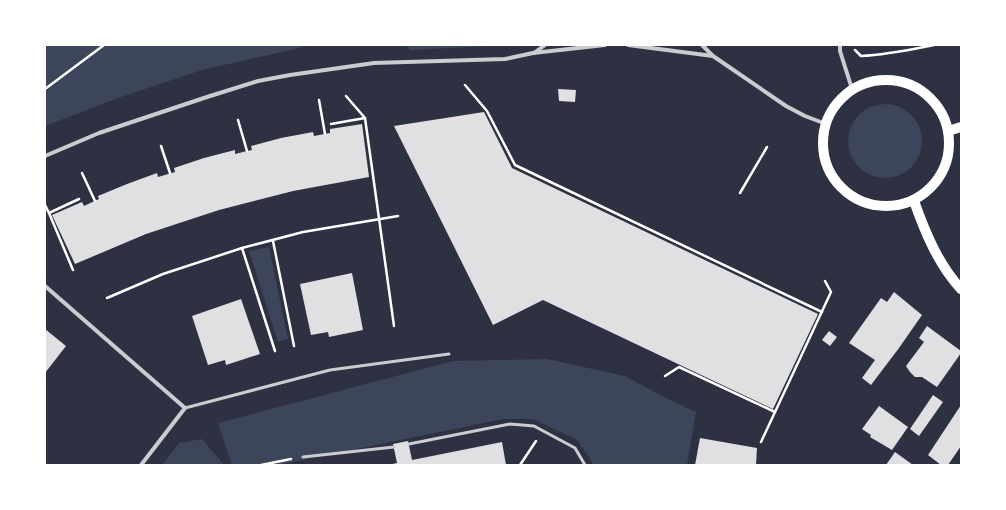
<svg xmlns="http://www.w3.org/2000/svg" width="1006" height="510" viewBox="0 0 1006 510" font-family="'Roboto Serif',serif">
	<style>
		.green { fill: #3c4559 }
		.building { fill: #e0e0e3 }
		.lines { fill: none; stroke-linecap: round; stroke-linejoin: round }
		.path { stroke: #fff; stroke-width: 2.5 }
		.service { stroke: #caccd0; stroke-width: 3 }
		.minor { stroke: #caccd0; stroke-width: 4 }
		.primary { stroke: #fff; stroke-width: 10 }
	</style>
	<rect width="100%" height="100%" fill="#2d3142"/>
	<g class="green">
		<polygon points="45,45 312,45 202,70 121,97 45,126"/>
		<polygon points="406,45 493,45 491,46 410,50"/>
		<circle cx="885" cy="141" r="37"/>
		<polygon points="269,247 288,339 278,342 249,251"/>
		<polygon points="547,359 625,376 668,399 696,412 687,465 594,465 577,440 533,419 503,419 278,465 232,465 218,423 453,361"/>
		<polygon points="202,439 224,465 162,465 179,443"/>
	</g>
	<g class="building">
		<polygon points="558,89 576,90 575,102 559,101"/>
		<polygon points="484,112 512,168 818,314 773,409 543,300 493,325 394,126"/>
		<polygon points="362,124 369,177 293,191 219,210 146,234 75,264 52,215 82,202 84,206 99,199 98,196 127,184 157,173 158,177 175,172 174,168 204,158 235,150 235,154 247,151 252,150 251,146 281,138 313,132 314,136 330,133 330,129"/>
		<polygon points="352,273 363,330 329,337 328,332 311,335 300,284"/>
		<polygon points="894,292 922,315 899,348 871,385 862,378 875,360 849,343 881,298 887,302"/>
		<polygon points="241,299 260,354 226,365 225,360 208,365 192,316"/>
		<polygon points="927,326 961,351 961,353 937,387 922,377 915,377 910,372 906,366 924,342 919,338"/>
		<polygon points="45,329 66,346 45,373"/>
		<polygon points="829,331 837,337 830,346 822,340"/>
		<polygon points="933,395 943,402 919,436 910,429"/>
		<polygon points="961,405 961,446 948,465 941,465 928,455"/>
		<polygon points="879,406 908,427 892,450 870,437 871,435 862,429"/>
		<polygon points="700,438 757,448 756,465 695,465"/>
		<polygon points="408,441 412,460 502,442 506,465 388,465 397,463 393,444"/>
		<polygon points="895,452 913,465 886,465"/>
	</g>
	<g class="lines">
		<g class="path">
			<path d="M855,50L861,56C886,55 909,50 934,45"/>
			<polyline points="465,85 487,111 515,165 822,312"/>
			<polyline points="45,89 104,45"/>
			<polyline points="346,96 365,118"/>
			<polyline points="319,100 325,134"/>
			<polyline points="238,120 247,151"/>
			<polyline points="331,124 365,118 394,326"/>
			<polyline points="161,146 170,173"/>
			<polyline points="82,173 95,201"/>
			<polyline points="740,193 767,147"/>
			<polyline points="45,205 49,213"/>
			<polyline points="273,241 294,346"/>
			<polyline points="242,248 275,351"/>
			<polyline points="73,270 49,213 79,199"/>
			<polyline points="107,298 163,274 242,248 303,232 398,216"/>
			<polyline points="665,376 679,367 775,412"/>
			<polyline points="761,442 831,292 825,281"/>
			<polyline points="261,465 291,459"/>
			<polyline points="520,465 536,441"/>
		</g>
		<g class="service">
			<polyline points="185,408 330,370 449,354"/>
			<polyline points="409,444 510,424 534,426 575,448 585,465"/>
			<polyline points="303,457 394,447"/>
		</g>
		<g class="minor">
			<polyline points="628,45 713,56"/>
			<polyline points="702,45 713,56 786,106 805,116 826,124"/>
			<polyline points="840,45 840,51 852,89"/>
			<polyline points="534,53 545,45"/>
			<polyline points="45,156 99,133 207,97 258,81 290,75 374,63 505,59 533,53 605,45"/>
			<polyline points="45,286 185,408 141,465"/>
		</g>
		<g class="primary">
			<circle cx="886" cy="143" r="63"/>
			<polyline points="948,131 961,127"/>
			<path d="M914,201C925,232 938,264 961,289"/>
		</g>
	</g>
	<rect width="1006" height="510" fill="none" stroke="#ffffff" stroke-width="92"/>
</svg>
